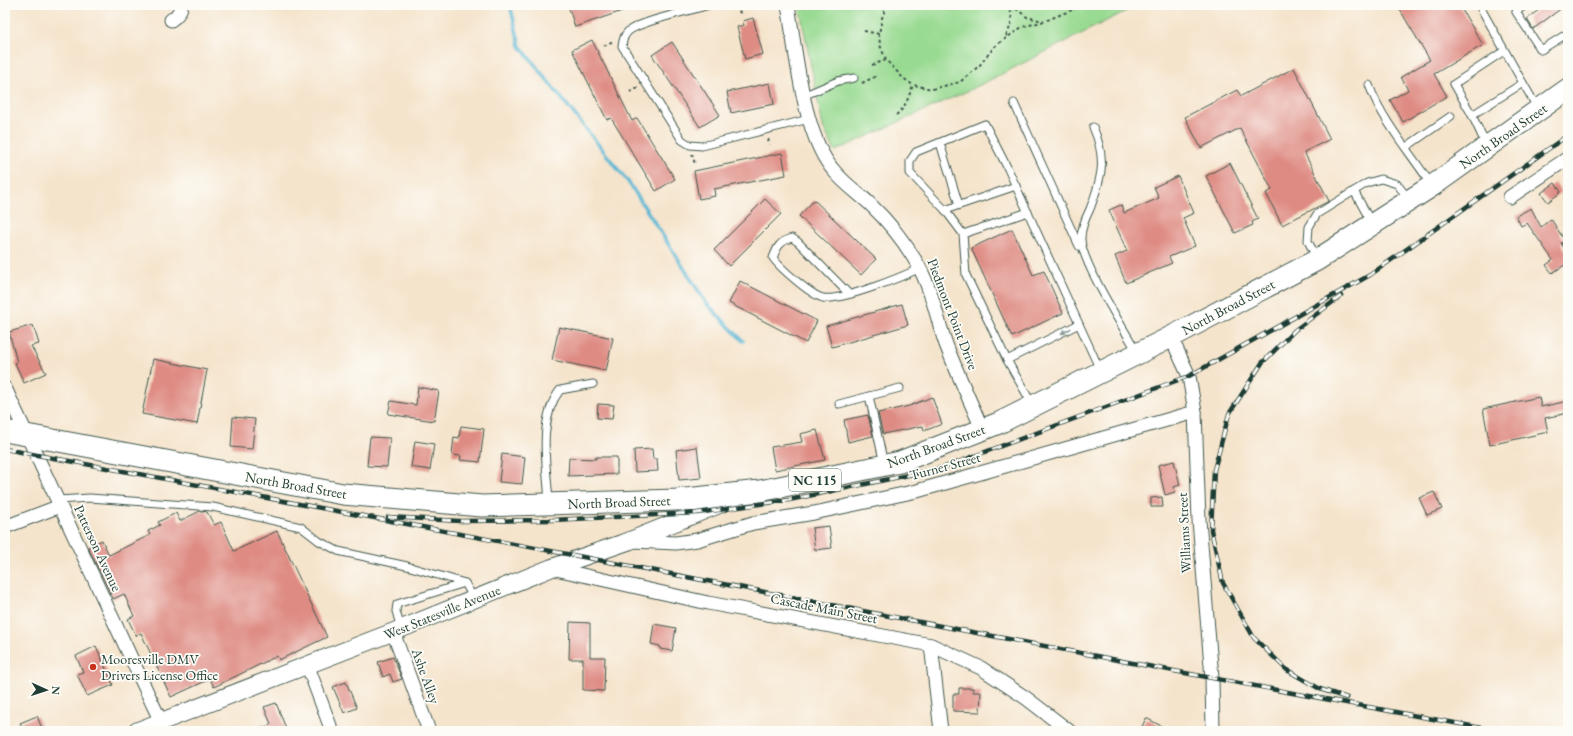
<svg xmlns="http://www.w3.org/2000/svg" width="1573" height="736" viewBox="0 0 1573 736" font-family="'EB Garamond',serif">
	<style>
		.green { fill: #98da91; stroke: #5c8c62 }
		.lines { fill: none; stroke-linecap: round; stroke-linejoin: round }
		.stream { stroke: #55b7d4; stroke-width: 3.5 }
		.building { fill: #de8b83 }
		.service-casing { stroke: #3f564b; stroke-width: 9 }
		.minor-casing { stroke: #3f564b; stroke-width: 15 }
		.tertiary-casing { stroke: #3f564b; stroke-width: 19 }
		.primary-casing { stroke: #3f564b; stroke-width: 23 }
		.path { stroke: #3f564b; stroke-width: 2; stroke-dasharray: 3 3; stroke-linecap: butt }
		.service { stroke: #fff; stroke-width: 7 }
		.minor { stroke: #fff; stroke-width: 13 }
		.tertiary { stroke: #fff; stroke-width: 17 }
		.primary { stroke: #fff; stroke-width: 21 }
		.rail-casing { stroke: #1f3d34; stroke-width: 4.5 }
		.rail { stroke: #fdfcf7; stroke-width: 3; stroke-dasharray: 9; stroke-linecap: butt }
		.oneway { fill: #8f9e9a }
		.poi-dot { fill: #c8321e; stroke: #fdfcf7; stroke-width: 1.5 }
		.labels { text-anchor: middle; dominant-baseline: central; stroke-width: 3.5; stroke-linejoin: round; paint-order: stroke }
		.shield { fill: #fdfcf7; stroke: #62766e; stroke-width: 1 }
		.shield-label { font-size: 13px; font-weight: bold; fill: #1f3d34 }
		.street-label { font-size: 14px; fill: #1f3d34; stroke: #fdfcf7 }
		.poi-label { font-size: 14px; fill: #1f3d34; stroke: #fdfcf7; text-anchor: start }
	</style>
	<rect width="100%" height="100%" fill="#fdfcf7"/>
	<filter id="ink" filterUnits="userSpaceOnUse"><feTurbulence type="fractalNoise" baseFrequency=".025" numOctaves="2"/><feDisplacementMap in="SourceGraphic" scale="8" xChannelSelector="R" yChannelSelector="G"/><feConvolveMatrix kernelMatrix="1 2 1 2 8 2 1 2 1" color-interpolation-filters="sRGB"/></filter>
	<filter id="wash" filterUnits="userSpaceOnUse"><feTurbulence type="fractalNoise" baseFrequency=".012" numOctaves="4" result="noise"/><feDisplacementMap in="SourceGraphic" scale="16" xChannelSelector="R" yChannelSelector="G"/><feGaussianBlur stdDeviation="0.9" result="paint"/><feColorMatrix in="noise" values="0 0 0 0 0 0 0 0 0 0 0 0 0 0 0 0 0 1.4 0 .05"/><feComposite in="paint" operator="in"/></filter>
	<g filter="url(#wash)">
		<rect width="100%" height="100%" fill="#f5e4cc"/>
		<polygon class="green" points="799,5 1138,5 974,88 835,151 823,127"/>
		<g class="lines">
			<polyline class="stream" points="510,5 520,46 629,183 707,304 743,341"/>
		</g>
		<g id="blocks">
			<g class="building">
				<polygon points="568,5 634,5 634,7 575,27"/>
				<polygon points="1397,5 1459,5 1483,45 1434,74 1447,96 1403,122 1390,100 1408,90 1401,77 1430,60"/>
				<polygon points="1545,5 1566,5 1533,29 1527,19"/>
				<polygon points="753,18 763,54 745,59 737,27 744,25 743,21"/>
				<polygon points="592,40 632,121 637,118 675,179 656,191 611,118 607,120 572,50"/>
				<polygon points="672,42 720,115 700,127 652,55"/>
				<polygon points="1294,68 1330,139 1304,152 1329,201 1282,225 1266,193 1272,190 1240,128 1201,148 1185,117 1237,90 1241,96"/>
				<polygon points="770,83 774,104 731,113 727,92"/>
				<polygon points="782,153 786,175 714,189 715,196 699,199 694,171"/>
				<polygon points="1230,163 1258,219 1252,222 1253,225 1235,233 1206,176"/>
				<polygon points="1178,176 1194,213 1183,218 1195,246 1169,257 1172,263 1126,283 1115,256 1127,251 1109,210 1121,205 1124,213 1159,198 1154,187"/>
				<polygon points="1555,183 1561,192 1548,202 1541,193"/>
				<polygon points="765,199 781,214 729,266 714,250"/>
				<polygon points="814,200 876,259 861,275 799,216"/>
				<polygon points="1531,208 1541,227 1551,219 1565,241 1561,243 1568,254 1568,263 1552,273 1546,265 1553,260 1527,223 1521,226 1516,216"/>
				<polygon points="1012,229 1033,275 1044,271 1063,313 1012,337 971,248"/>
				<polygon points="740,281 817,321 806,343 729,303"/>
				<polygon points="902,304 908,325 832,347 826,326"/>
				<polygon points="33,325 39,344 31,346 46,373 24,383 15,363 17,362 9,332"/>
				<polygon points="559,327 613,338 606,371 552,360"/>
				<polygon points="153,359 207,370 197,424 142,414"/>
				<polygon points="418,387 439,391 434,421 388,414 391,401 416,405"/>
				<polygon points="932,397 942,424 924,431 923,426 883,434 878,413 909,406"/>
				<polygon points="1539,397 1541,407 1568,401 1568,413 1545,418 1548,432 1490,445 1483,409"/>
				<polygon points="598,404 614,405 612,419 597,418"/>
				<polygon points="868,415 873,436 848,442 844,420"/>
				<polygon points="233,417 255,419 252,449 231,447"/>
				<polygon points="461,426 484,429 480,462 460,460 461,456 452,455 454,437 459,438"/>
				<polygon points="817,430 825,460 775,470 771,447 802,442 800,434"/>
				<polygon points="370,437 390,438 387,467 367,466"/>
				<polygon points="415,441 434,444 430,470 411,467"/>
				<polygon points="697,447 701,478 679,480 676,450"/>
				<polygon points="652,449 653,459 657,459 658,471 635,472 634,450"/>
				<polygon points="502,454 525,457 522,484 499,482"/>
				<polygon points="596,457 617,457 617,474 568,476 569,458 596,459"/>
				<polygon points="1174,461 1180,485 1174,487 1175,492 1165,495 1158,465"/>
				<polygon points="1434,492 1442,509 1427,515 1419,498"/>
				<polygon points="1162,497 1163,507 1151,507 1151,498"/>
				<polygon points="200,511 207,512 214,525 221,522 234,551 277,531 327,637 279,660 277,656 214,687 210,679 171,697 141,633 136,636 128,619 134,616 124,594 113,599 88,547 102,540 109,555 150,535 148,531 160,525 158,522 176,513 180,521"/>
				<polygon points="829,526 832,548 815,550 812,528"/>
				<polygon points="570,622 590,623 590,657 605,657 604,691 583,690 583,659 569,659"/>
				<polygon points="654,624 676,628 672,651 660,649 660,646 651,644"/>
				<polygon points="96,646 113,685 87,696 77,674 83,672 76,656"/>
				<polygon points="393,657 402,679 393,682 390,674 383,677 378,662"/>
				<polygon points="346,682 357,708 344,713 333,687"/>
				<polygon points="959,688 973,688 973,692 981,692 980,712 953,711 953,694 959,694"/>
				<polygon points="276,703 287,731 254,731 271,724 264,707"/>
				<polygon points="37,716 43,731 23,731 20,723"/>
				<polygon points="1146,718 1171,731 1140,731"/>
			</g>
		</g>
	</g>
	<g filter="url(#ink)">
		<use href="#blocks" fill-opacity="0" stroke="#3f564b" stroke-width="1"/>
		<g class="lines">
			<defs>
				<g id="service">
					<path d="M709,5C690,11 645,20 630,30C624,34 623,40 622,46L682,140L690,145L702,146L809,119"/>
					<polyline points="1479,5 1523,83 1472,115 1454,84 1504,51"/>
					<polyline points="1525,5 1516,12 1541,50 1568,33"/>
					<polyline points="1523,83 1538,109"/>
					<path d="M1369,85C1383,122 1409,151 1431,184"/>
					<polyline points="803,96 838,81 854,78"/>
					<polyline points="1014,103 1079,246"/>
					<polyline points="1472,115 1486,145"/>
					<path d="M1093,127C1107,159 1102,177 1090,209C1086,217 1081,228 1081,238C1080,260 1124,329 1137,352"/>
					<polyline points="940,143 959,205"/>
					<polyline points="1406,147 1451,116"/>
					<polyline points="1354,191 1371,222"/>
					<polyline points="945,210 1016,186"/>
					<polyline points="963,234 1028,212"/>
					<polyline points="1317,259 1308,241 1309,227 1317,214 1367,183 1381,179 1397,184 1408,198"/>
					<path d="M849,294L798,242L792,238C780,241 777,247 773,258C780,268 811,295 823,298C842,301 902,277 920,268"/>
					<polyline points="1007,360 1079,324 1100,370"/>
					<polyline points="869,396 884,464"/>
					<polyline points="839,404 900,388"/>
					<polyline points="1032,404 1007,360 966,275 963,234 945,210 910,173 910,161 916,152 985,124 1008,169 1079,324"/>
					<polyline points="58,500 90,498 213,507 301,527 319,541 338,551 407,566 465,583 474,599"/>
					<path d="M549,502C547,466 537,420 560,390L593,384"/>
					<polyline points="401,629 396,611 397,604 465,583"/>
				</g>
				<g id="minor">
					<path d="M788,5C796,52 803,137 835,172C845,184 858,193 869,203C889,222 906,243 919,267C933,292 937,321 947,347C958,375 971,403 983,431"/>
					<path d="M171,20C177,16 181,12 181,5"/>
					<polyline points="1510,197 1568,158"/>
					<polyline points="1171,337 1189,376 1195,412 1199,520 1212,678 1213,731"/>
					<polyline points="5,388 161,722"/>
					<polyline points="5,527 60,506"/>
					<polyline points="633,541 676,543 697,540 753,523 814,513 917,491 1195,412"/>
					<polyline points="551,568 708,603 931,645 981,668 1026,698 1069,731"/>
					<polyline points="393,632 429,731"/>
					<polyline points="931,645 941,731"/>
					<polyline points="307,664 332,731"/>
				</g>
				<polyline id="tertiary" points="137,731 393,632 551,568 629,541 735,498"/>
				<polyline id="primary" points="5,431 343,494 482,506 677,500 760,491 900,462 999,423 1171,337 1317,260 1435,184 1568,89"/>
			</defs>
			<use href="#service" class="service-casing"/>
			<use href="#minor" class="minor-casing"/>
			<use href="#tertiary" class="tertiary-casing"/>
			<use href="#primary" class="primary-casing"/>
			<g class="path">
				<polyline points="737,5 741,16"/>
				<polyline points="887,5 882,18 879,34 880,45 886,60 903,78 913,85 932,89 960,82 979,66 995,46 1022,27 1045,21 1084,5"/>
				<polyline points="1011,5 1027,17 1043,21"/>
				<polyline points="864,31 879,34"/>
				<path d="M1006,36C1012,25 1013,17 1009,5"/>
				<polyline points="604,46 613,41"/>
				<polyline points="872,65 886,60"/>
				<polyline points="862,83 877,76"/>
				<polyline points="630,92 638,88"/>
				<path d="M896,115C906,108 909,95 913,85"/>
				<polyline points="768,139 770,145"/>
				<polyline points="692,154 695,164"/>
			</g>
			<use href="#service" class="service"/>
			<use href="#minor" class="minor"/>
			<use href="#tertiary" class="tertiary"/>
			<use href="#primary" class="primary"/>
			<defs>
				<g id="rail">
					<polyline points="1341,296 1295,330 1262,363 1229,414 1214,470 1211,530 1223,583 1254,638 1287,670 1320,689 1347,698"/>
					<polyline points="5,449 583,557 1174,671 1498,731"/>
					<polyline points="388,517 460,521 552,520 697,513 789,500 942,468 1189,376 1370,275 1568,135"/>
				</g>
			</defs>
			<use href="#rail" class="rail-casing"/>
			<use href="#rail" class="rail"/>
		</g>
		<defs><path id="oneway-solid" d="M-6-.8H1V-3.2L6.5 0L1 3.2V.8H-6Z"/></defs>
		<use class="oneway" href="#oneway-solid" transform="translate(1066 331) rotate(153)"/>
	</g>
	<circle class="poi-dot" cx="93" cy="667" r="4"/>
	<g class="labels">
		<rect class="shield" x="789" y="469" width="52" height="22" rx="3"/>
		<g class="shield-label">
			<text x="815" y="480">NC 115</text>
		</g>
		<g class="street-label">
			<text transform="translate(1503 136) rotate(-35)">North Broad Street</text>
			<text transform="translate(1228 307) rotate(-28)">North Broad Street</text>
			<text transform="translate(953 314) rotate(69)">Piedmont Point Drive</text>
			<text transform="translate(936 446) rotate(-20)">North Broad Street</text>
			<text transform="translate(945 466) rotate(-15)">Turner Street</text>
			<text transform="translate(296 485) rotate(10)">North Broad Street</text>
			<text transform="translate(619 502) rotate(-2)">North Broad Street</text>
			<text transform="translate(1184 533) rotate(-93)">Williams Street</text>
			<text transform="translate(98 548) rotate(65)">Patterson Avenue</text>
			<text transform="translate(824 608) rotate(11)">Cascade Main Street</text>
			<text transform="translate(442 612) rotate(-22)">West Statesville Avenue</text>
			<text transform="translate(426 676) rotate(70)">Ashe Alley</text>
		</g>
		<g class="poi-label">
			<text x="101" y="659">Mooresville DMV<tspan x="101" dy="16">Drivers License Office</tspan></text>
		</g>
	</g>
	<rect width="1573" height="736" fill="none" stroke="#fdfcf7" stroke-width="20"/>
	<g transform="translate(46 690) rotate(93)" stroke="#fdfcf7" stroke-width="3" paint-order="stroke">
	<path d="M0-3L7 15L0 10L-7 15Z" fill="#1f3d34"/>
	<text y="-6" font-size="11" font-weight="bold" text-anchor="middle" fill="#1f3d34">N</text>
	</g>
</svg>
